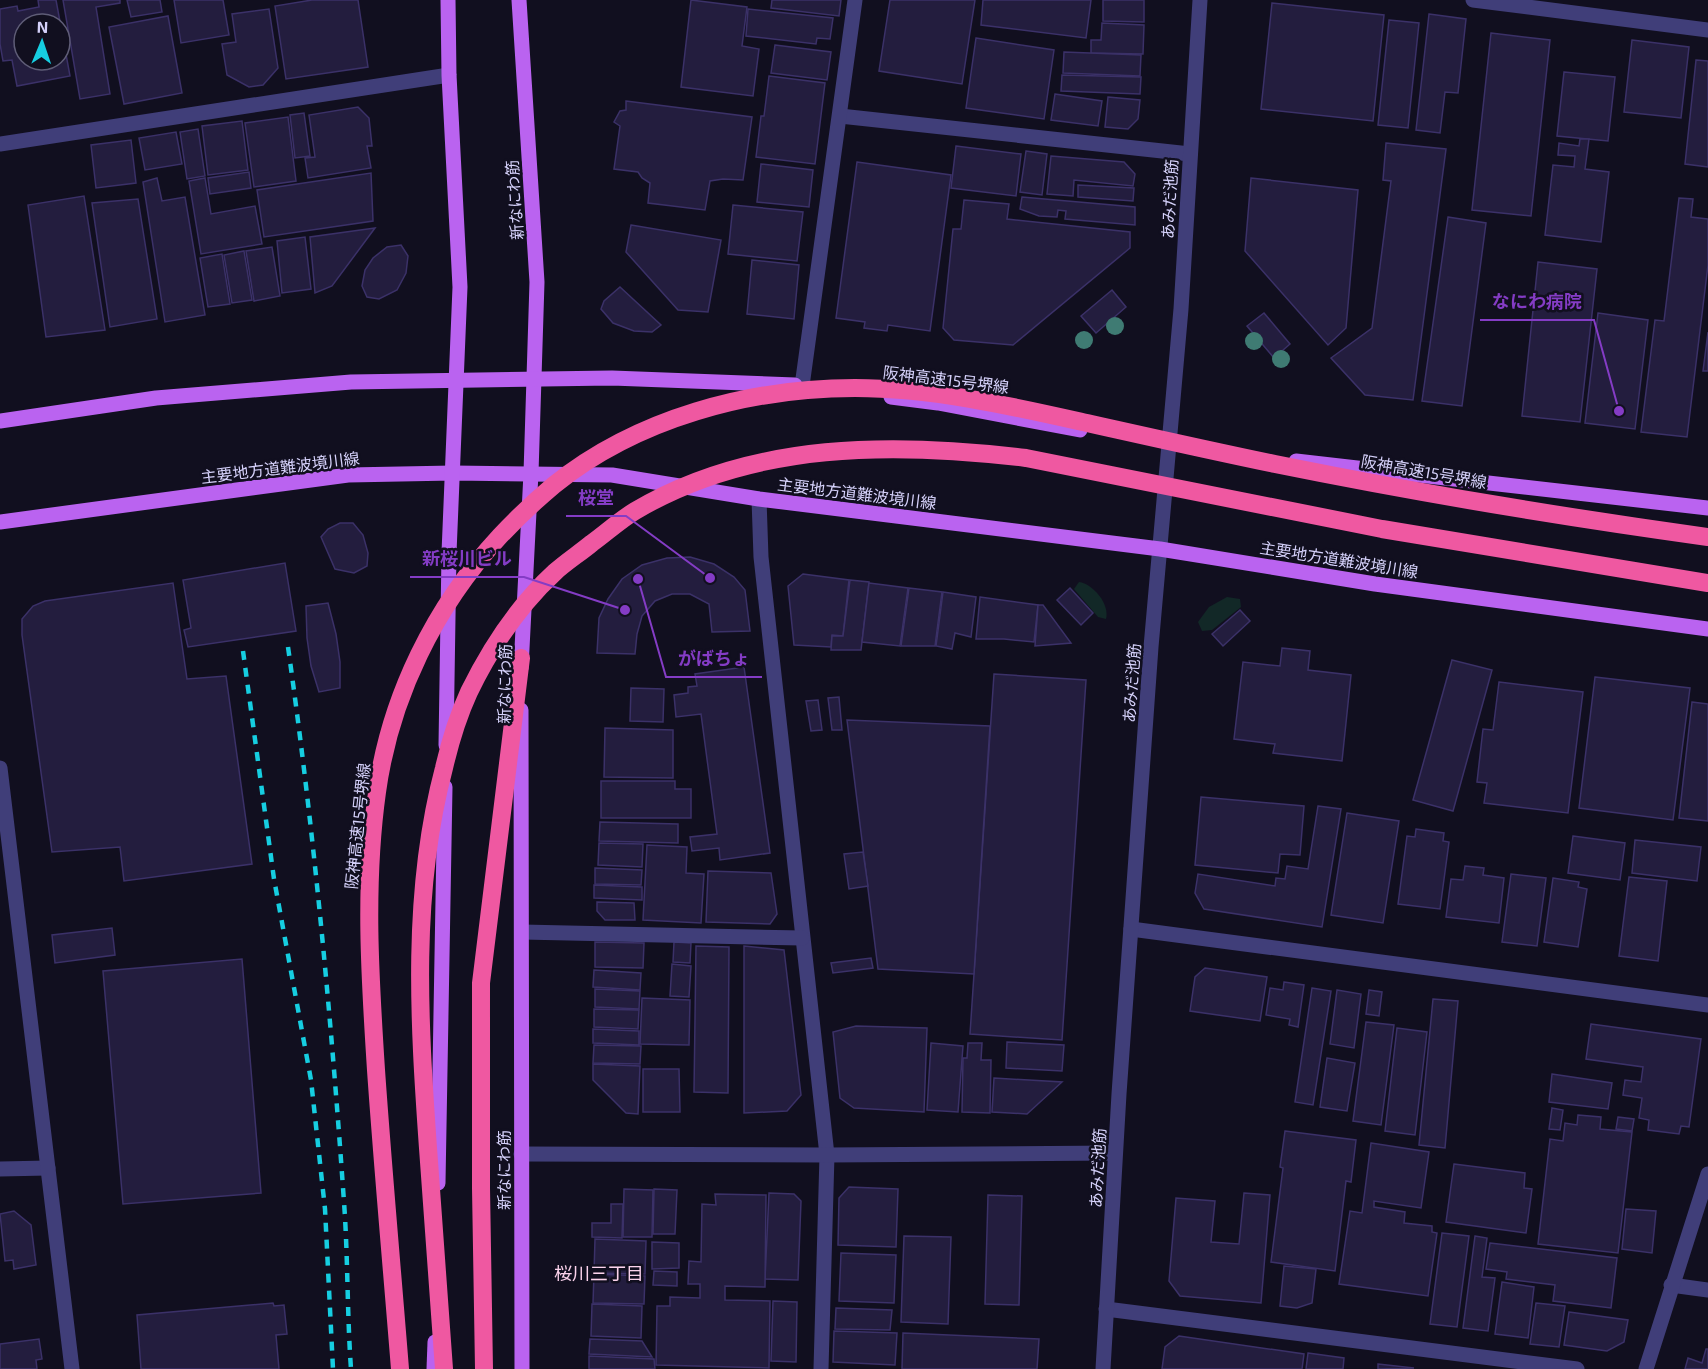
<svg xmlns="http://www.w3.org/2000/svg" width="1708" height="1369" viewBox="0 0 1708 1369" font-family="'Exo 2','Noto Sans JP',sans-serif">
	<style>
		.green { fill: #122827 }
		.building { fill: #231d3e; stroke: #3b3168; stroke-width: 1.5; fill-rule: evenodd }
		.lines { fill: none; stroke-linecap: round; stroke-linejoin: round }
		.minor { stroke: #403e79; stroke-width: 15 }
		.tertiary { stroke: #403e79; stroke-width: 15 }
		.primary { stroke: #ba63f0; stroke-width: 15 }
		.motorway { stroke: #ef58a1; stroke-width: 18 }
		.rail { stroke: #16cee1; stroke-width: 4.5; stroke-dasharray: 9 8; stroke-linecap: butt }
		.motorway-bridge { stroke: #ef58a1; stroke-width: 18 }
		.tree { fill: #3f7b73 }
		.labels { text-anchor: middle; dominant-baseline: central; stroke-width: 5; stroke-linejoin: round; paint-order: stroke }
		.street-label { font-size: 16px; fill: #d5d1fa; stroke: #110f1f }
		.neighbourhood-label { font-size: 18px; fill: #fbd3ec; stroke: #110f1f }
		.leader { fill: none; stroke: #843cc5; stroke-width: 2 }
		.callout-dot { fill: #843cc5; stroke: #110f1f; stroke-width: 2 }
		.callout-label { font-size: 18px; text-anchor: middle; font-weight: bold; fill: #843cc5; stroke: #110f1f; stroke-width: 5; stroke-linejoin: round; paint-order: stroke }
	</style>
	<rect width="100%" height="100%" fill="#110f1f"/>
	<g class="green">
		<path d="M1079,582C1093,584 1110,604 1106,619L1098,617L1074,589Z"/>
		<polygon points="1227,597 1240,599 1241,607 1212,630 1202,631 1198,622 1209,607"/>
	</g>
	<g class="building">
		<path d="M38,0H56L70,76L17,86L12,60L3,61L0,44V9L17,6L18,11L39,7ZM24,24H60V60H24Z"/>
		<polygon points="63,0 120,0 120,3 96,7 110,94 80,99"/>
		<polygon points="127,0 160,0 162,12 131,17"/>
		<polygon points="174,0 223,0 229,35 181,43"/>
		<polygon points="312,0 358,0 368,67 286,79 275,6"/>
		<polygon points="691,0 747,7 742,46 759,49 753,96 681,87"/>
		<polygon points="772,0 841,0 839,16 771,8"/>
		<polygon points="890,0 975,0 962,84 879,71"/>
		<polygon points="983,0 1091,0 1086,38 981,25"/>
		<polygon points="1103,0 1144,0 1144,22 1103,21"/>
		<polygon points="1272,3 1384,15 1373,121 1261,109"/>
		<polygon points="269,9 278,68 263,85 249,87 227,75 222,44 236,42 232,14"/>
		<polygon points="748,9 833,18 830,39 817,38 816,44 746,36"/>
		<polygon points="1429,14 1466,19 1458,93 1445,92 1440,133 1416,130"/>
		<polygon points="168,16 182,93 124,104 109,27"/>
		<polygon points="1389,20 1419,23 1408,128 1378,125"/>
		<polygon points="1102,23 1144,25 1143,54 1091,53 1091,40 1101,40"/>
		<polygon points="1491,33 1550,40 1531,216 1472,210"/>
		<polygon points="976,38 1054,50 1044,119 966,108"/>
		<polygon points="1632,40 1689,47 1681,118 1624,112"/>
		<polygon points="775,45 831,52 827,80 771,73"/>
		<polygon points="1064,52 1141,55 1140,76 1063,73"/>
		<polygon points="1696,60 1708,61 1708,167 1685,164"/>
		<polygon points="1564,72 1615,77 1608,141 1557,136"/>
		<polygon points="1062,75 1141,77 1140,94 1061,91"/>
		<polygon points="769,76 825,83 815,164 756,157 761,116 764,116"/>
		<polygon points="1055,94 1102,101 1098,126 1051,120"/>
		<polygon points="1108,97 1140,100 1138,119 1128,129 1105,127"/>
		<polygon points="626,101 752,117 743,180 723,179 710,181 705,210 648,203 650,183 642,178 638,172 614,169 620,126 614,122 620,111 626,110"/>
		<polygon points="358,107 369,118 372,146 367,146 371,168 308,178 305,158 315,157 309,115"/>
		<polygon points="304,113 310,156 295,158 290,115"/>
		<polygon points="288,117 296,181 254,187 245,123"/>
		<polygon points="242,121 248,170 208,175 202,126"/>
		<polygon points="198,129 205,176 187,179 180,132"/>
		<polygon points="176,132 182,164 145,170 139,138"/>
		<polygon points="1580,139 1589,139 1585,169 1609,172 1601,242 1545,235 1553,165 1574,167 1575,156 1558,155 1559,143 1579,146"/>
		<polygon points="131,140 136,183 96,188 91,145"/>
		<polygon points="1386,143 1446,149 1413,400 1365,395 1331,358 1372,328 1391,181 1383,180"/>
		<polygon points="956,146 1021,154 1016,196 951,188"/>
		<polygon points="1026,151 1047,154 1042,195 1020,192"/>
		<polygon points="1051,156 1124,162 1135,174 1133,186 1074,180 1073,196 1047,194"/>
		<polygon points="857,162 951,175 930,331 888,325 887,331 864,328 865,322 836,318"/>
		<polygon points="761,164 813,170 809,207 757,202"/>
		<polygon points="249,172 251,188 210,194 208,178"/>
		<polygon points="371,173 373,221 264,237 257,190"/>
		<polygon points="157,178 162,201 185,197 205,315 165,322 143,182"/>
		<polygon points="205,178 211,214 255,206 262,244 201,254 189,181"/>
		<polygon points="1251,178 1358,190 1346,328 1328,345 1245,251"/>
		<polygon points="1078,185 1134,188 1133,201 1078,197"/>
		<polygon points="84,196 105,330 46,337 28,205"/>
		<polygon points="1022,197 1135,207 1135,225 1065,219 1066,211 1058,210 1057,217 1039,216 1020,209"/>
		<polygon points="1679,198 1693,199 1691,217 1708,219 1708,265 1687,437 1641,432 1655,320 1664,321"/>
		<polygon points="138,199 157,319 110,327 92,203"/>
		<polygon points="964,200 1009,204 1007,219 1130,232 1130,248 1013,345 954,340 943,328 953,229 961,229"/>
		<polygon points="733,205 803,212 797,261 728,254"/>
		<polygon points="1448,217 1486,223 1462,406 1422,401"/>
		<polygon points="631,225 721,240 708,312 678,310 626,252"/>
		<polygon points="375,228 332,286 315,293 310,237"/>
		<polygon points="305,237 311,289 282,293 277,241"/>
		<polygon points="401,245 408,256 406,273 397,290 379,299 367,297 362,286 365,270 373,258 387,247"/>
		<polygon points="272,247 280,296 254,301 246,251"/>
		<polygon points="244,251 252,300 232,303 224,255"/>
		<polygon points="222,254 230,304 208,307 200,258"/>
		<polygon points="752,260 799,265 794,319 747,314"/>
		<polygon points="1538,262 1597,269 1580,422 1522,416"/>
		<polygon points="620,287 661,325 652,332 634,331 613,323 601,309 604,301"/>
		<polygon points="1112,290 1126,307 1096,333 1081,316"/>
		<polygon points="1264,313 1290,344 1274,358 1247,326"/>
		<polygon points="1598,313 1648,320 1635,429 1585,423"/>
		<polygon points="1708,332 1708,371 1703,371"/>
		<polygon points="340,523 353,523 363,535 368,553 367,566 354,573 335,569 321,537 328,529"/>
		<polygon points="690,557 714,564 734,577 745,590 750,631 712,632 709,604 690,594 672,594 655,601 642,616 637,634 635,654 597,653 599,618 608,599 622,579 642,565 667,558"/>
		<polygon points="285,563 296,631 188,647 184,630 191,628 183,580"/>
		<polygon points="803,574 849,580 843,636 832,635 831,647 794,645 788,586"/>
		<polygon points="850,580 869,582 861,650 831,650 832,636 843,636"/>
		<polygon points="173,583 187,679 226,676 252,864 124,881 120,847 52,852 22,635 22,619 33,606 45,601"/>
		<polygon points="869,583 908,588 900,646 862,642"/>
		<polygon points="909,588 942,592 935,646 901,646"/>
		<polygon points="1070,588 1093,613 1081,625 1057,600"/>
		<polygon points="943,592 976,597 971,637 955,633 952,649 936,646"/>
		<polygon points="980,597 1038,605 1034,642 1004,639 976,639"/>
		<polygon points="328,603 336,634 340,662 340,688 319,692 311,666 307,638 306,606"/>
		<polygon points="1038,605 1043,605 1071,643 1035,646"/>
		<polygon points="1240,610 1250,621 1223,646 1212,634"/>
		<polygon points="1282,648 1310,651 1308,670 1351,675 1342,761 1273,753 1275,744 1234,739 1243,662 1280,666"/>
		<polygon points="1452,660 1492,670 1453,811 1413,800"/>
		<polygon points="744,667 770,853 720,860 719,848 692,851 690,837 717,834 701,714 676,717 674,695 688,693 688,687 697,686 695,674"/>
		<polygon points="994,674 1086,680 1062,1040 970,1034"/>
		<polygon points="1595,677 1690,688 1673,820 1579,808"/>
		<polygon points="1499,682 1583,692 1568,813 1484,803 1487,783 1477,782 1483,729 1493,730"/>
		<polygon points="631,688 664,689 663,722 630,721"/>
		<polygon points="839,697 842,730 832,730 828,698"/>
		<polygon points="818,700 822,730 811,731 806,701"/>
		<polygon points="1692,702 1708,704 1708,821 1679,818"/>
		<polygon points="847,720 990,726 974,974 878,969"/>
		<polygon points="605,728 673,730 673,778 604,777"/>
		<polygon points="601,781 675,781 675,789 691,789 691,818 601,818"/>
		<polygon points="1201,797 1304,806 1300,855 1280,854 1278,873 1195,865"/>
		<polygon points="1318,806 1341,809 1322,927 1204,909 1195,893 1198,874 1275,886 1276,878 1285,879 1287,866 1308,869"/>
		<polygon points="1347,813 1399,821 1383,923 1331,915"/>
		<polygon points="600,822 678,824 678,843 599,841"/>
		<polygon points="1416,829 1444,833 1443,841 1449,842 1440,909 1398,904 1407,836 1415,837"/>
		<polygon points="1573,836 1625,843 1620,880 1568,873"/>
		<polygon points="1635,840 1701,847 1697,881 1632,873"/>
		<polygon points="599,843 643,844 642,867 598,865"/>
		<polygon points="647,845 687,847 686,873 704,874 701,923 643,920"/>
		<polygon points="863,852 868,886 849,889 844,854"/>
		<polygon points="1465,866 1484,868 1483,875 1504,878 1499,923 1446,917 1451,879 1463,880"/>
		<polygon points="595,868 642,870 641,885 595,884"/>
		<polygon points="708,871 771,873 777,914 770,924 706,922"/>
		<polygon points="1511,874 1546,878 1537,946 1502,942"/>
		<polygon points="1629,877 1667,881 1658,961 1619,956"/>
		<polygon points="1553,878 1579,882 1578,887 1587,889 1578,947 1544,942"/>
		<polygon points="594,885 642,887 642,900 594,898"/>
		<polygon points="597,902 634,903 635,920 605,920 597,911"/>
		<polygon points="112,928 115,955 55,963 52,935"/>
		<polygon points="595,942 644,943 643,968 595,967"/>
		<polygon points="674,942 691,943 690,963 673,962"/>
		<polygon points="696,946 729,947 728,1093 694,1092"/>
		<polygon points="744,946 784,950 801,1095 787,1111 744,1113"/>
		<polygon points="871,958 873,968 833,973 831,963"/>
		<polygon points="242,959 261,1193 123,1204 103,971"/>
		<polygon points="672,964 691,966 689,997 670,996"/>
		<polygon points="1205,968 1267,977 1260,1021 1190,1011 1195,977"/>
		<polygon points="594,970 641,973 640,990 593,987"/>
		<polygon points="1284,982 1304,985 1298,1027 1289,1025 1290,1019 1266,1015 1270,988 1283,990"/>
		<polygon points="1312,988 1331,991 1313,1105 1295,1102"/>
		<polygon points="595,989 640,991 639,1009 595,1007"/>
		<polygon points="1337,990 1361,994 1354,1048 1330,1044"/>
		<polygon points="1369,990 1382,992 1379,1016 1366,1014"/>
		<polygon points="642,998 690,1000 689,1045 640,1044"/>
		<polygon points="1433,999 1458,1001 1445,1148 1419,1145"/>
		<polygon points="594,1009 639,1010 638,1029 594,1027"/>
		<polygon points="1366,1022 1394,1025 1381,1125 1353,1121"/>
		<polygon points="1591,1024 1701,1039 1689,1127 1681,1126 1679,1134 1648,1130 1649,1120 1639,1118 1642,1098 1623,1095 1625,1080 1641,1082 1643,1067 1586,1059"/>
		<polygon points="856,1026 927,1028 924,1112 854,1108 840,1098 833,1032"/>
		<polygon points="1397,1028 1427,1032 1415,1135 1385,1131"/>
		<polygon points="593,1029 639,1031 639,1045 593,1043"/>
		<polygon points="1007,1042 1064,1045 1062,1071 1006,1068"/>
		<polygon points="931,1043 963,1046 958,1112 927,1110"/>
		<polygon points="968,1043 982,1043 981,1060 991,1060 990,1113 962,1112 963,1058 967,1058"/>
		<polygon points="594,1045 641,1046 640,1064 593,1063"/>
		<polygon points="1327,1058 1355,1063 1347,1111 1320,1107"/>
		<polygon points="593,1064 640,1066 638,1114 626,1113 593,1080"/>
		<polygon points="643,1069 679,1069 680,1112 643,1112"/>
		<polygon points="1552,1074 1612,1083 1608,1109 1549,1102"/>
		<polygon points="994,1078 1062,1082 1027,1114 992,1112"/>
		<polygon points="1552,1108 1563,1110 1560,1130 1549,1129"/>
		<polygon points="1578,1115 1601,1117 1600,1129 1632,1132 1618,1253 1538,1244 1550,1139 1563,1141 1565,1123 1577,1125"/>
		<polygon points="1618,1117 1634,1119 1632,1131 1616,1129"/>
		<polygon points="1285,1131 1356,1140 1351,1182 1346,1181 1335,1271 1271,1262 1283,1168 1280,1167"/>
		<polygon points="1371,1143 1429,1152 1421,1208 1374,1201 1374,1207 1405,1212 1404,1223 1432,1226 1432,1232 1437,1233 1428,1296 1339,1284 1350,1211 1362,1213"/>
		<polygon points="1454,1164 1525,1173 1524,1188 1532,1189 1526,1233 1446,1222"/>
		<polygon points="849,1187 898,1189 896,1247 838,1245 839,1198"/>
		<polygon points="624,1189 653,1190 652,1237 623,1237"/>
		<polygon points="654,1189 677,1190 675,1234 653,1234"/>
		<polygon points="769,1193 794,1194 801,1201 798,1280 765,1279"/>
		<polygon points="1244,1193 1270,1195 1261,1303 1180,1296 1169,1281 1176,1198 1215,1201 1211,1242 1239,1244"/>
		<polygon points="715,1194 766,1195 765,1287 725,1286 725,1300 770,1301 769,1368 656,1365 657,1306 670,1306 670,1297 700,1298 700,1284 688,1284 689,1261 701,1262 702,1204 716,1205"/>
		<polygon points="988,1195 1022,1196 1019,1305 985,1304"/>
		<polygon points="611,1204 623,1204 622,1238 592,1237 592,1223 611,1223"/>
		<polygon points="1626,1209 1656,1211 1652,1253 1622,1249"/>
		<polygon points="14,1211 31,1225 36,1265 14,1269 13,1260 5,1261 0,1214"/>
		<polygon points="1442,1233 1469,1236 1457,1327 1430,1324"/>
		<polygon points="904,1236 951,1237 948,1324 901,1322"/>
		<polygon points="1475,1236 1487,1238 1482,1277 1495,1278 1488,1331 1463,1328"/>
		<polygon points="595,1239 646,1241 645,1274 594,1273"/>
		<polygon points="652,1242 679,1243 679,1268 652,1269"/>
		<polygon points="1490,1243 1617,1258 1611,1308 1553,1301 1555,1285 1506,1279 1507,1272 1486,1269"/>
		<polygon points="841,1253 896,1255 894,1303 839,1301"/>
		<polygon points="1284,1266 1316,1269 1312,1303 1297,1308 1280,1306"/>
		<polygon points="654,1271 677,1272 677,1286 653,1285"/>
		<polygon points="594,1274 645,1276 644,1304 593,1303"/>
		<polygon points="1502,1282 1534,1287 1528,1338 1495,1334"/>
		<polygon points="773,1301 797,1302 796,1362 771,1361"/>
		<polygon points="273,1303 274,1306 284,1305 287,1334 276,1335 279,1369 141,1369 137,1315"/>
		<polygon points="1536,1303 1565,1306 1559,1347 1530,1344"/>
		<polygon points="592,1304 642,1306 641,1338 591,1336"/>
		<polygon points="836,1308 892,1310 890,1330 835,1329"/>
		<polygon points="1569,1312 1628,1320 1624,1342 1607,1351 1564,1345"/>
		<polygon points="834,1331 897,1333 895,1365 833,1362"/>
		<polygon points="903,1333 1039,1339 1037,1369 902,1369"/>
		<polygon points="1179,1336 1304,1354 1302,1369 1162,1369 1165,1347"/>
		<polygon points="39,1339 42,1359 36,1360 37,1369 0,1369 0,1344"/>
		<polygon points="590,1339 642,1341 652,1357 589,1354"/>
		<polygon points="1706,1349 1708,1349 1708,1369 1685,1369 1688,1358 1702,1363"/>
		<polygon points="1308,1353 1344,1358 1343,1369 1306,1369"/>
		<polygon points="589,1356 654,1359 655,1369 589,1369"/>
		<polygon points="1378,1364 1414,1368 1378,1369"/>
	</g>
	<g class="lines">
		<g class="minor">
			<polyline points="840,116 1190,154"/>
			<polyline points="0,144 449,75"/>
			<polyline points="759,499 761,557 827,1155 821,1369"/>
			<polyline points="522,932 802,938"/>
			<polyline points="521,1154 827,1155 1115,1153"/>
			<polyline points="0,1169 48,1168"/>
			<polyline points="1671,1285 1708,1290"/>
			<polyline points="1106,1309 1577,1369"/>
		</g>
		<g class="tertiary">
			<polyline points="1473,0 1708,30"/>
			<polyline points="802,386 855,0"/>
			<polyline points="0,768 72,1369"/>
			<polyline points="1131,929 1708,1005"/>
			<polyline points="1103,1369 1119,1094 1151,647 1181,309 1200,0"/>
			<polyline points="1646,1369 1708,1174"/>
		</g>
		<g class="primary">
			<polyline points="519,0 537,282 531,473 521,668"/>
			<polyline points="891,397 938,403 1080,430"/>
			<polyline points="0,421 156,398 351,382 612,378 795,385"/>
			<polyline points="1296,461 1708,508"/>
			<polyline points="0,522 348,475 453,473 612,475 759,499 1160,549 1375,584 1708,629"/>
			<polyline points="521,710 522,1369"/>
			<polyline points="446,745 449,553 460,287 449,75 448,0"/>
			<polyline points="438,1183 445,787"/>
			<polyline points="434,1369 435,1342"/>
		</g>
		<polyline class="motorway" points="484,1369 481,1188 481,983 521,658"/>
		<g class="rail">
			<path d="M288,647C314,831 331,1016 344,1202C348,1257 347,1313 351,1369"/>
			<polyline points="243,651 274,879 311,1080 325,1209 333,1369"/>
		</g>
		<g class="motorway-bridge">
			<path d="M400,1369C392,1269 383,1170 376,1070C370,978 364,885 377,792C390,697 435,606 500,536C517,518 535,501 554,485C637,418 750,388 855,388C933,388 1011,406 1087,423C1150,437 1212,451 1275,464C1418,493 1563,517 1708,537"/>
			<path d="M444,1369C439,1295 433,1222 428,1148C419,1021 411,892 444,768C450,742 458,716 469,692C490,649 519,605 555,572C566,562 580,553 592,543C606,533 620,520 635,511C753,441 895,442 1026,458L1382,529L1708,583"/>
		</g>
	</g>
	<g class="tree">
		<circle cx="1115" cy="326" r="9"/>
		<circle cx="1084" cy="340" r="9"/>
		<circle cx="1254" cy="341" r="9"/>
		<circle cx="1281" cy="359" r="9"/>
	</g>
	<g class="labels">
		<g class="street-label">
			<text transform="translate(1169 199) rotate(-87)">あみだ池筋</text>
			<text transform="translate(514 200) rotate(-94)">新なにわ筋</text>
			<text transform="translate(946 379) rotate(7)">阪神高速15号堺線</text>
			<text transform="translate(280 467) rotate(-7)">主要地方道難波境川線</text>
			<text transform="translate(1424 471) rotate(10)">阪神高速15号堺線</text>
			<text transform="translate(857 493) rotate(7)">主要地方道難波境川線</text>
			<text transform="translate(1339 559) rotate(9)">主要地方道難波境川線</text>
			<text transform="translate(1131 683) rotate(-86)">あみだ池筋</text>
			<text transform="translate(504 684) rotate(-89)">新なにわ筋</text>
			<text transform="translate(357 826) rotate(-84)">阪神高速15号堺線</text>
			<text transform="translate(1097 1168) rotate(-87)">あみだ池筋</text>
			<text transform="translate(503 1170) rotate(-90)">新なにわ筋</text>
		</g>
		<g class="neighbourhood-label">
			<text x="599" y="1273">桜川三丁目</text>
		</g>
	</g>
	<path class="leader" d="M1619 411L1594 320H1480M710 578L626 516H566M625 610L524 577H410M638 579L666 677H762"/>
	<g class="callout-dot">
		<circle cx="1619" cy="411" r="6"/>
		<circle cx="710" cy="578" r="6"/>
		<circle cx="625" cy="610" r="6"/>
		<circle cx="638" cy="579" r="6"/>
	</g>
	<g class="callout-label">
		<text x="1537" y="308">なにわ病院</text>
		<text x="596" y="504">桜堂</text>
		<text x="467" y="565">新桜川ビル</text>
		<text x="714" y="665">がばちょ</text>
	</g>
	<g transform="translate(42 42) rotate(2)"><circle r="28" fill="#110f1f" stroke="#5f5d77" stroke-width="1.5"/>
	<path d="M0-4.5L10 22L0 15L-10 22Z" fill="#16cee1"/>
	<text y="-9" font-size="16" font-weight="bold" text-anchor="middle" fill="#d5d1fa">N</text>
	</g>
</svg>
